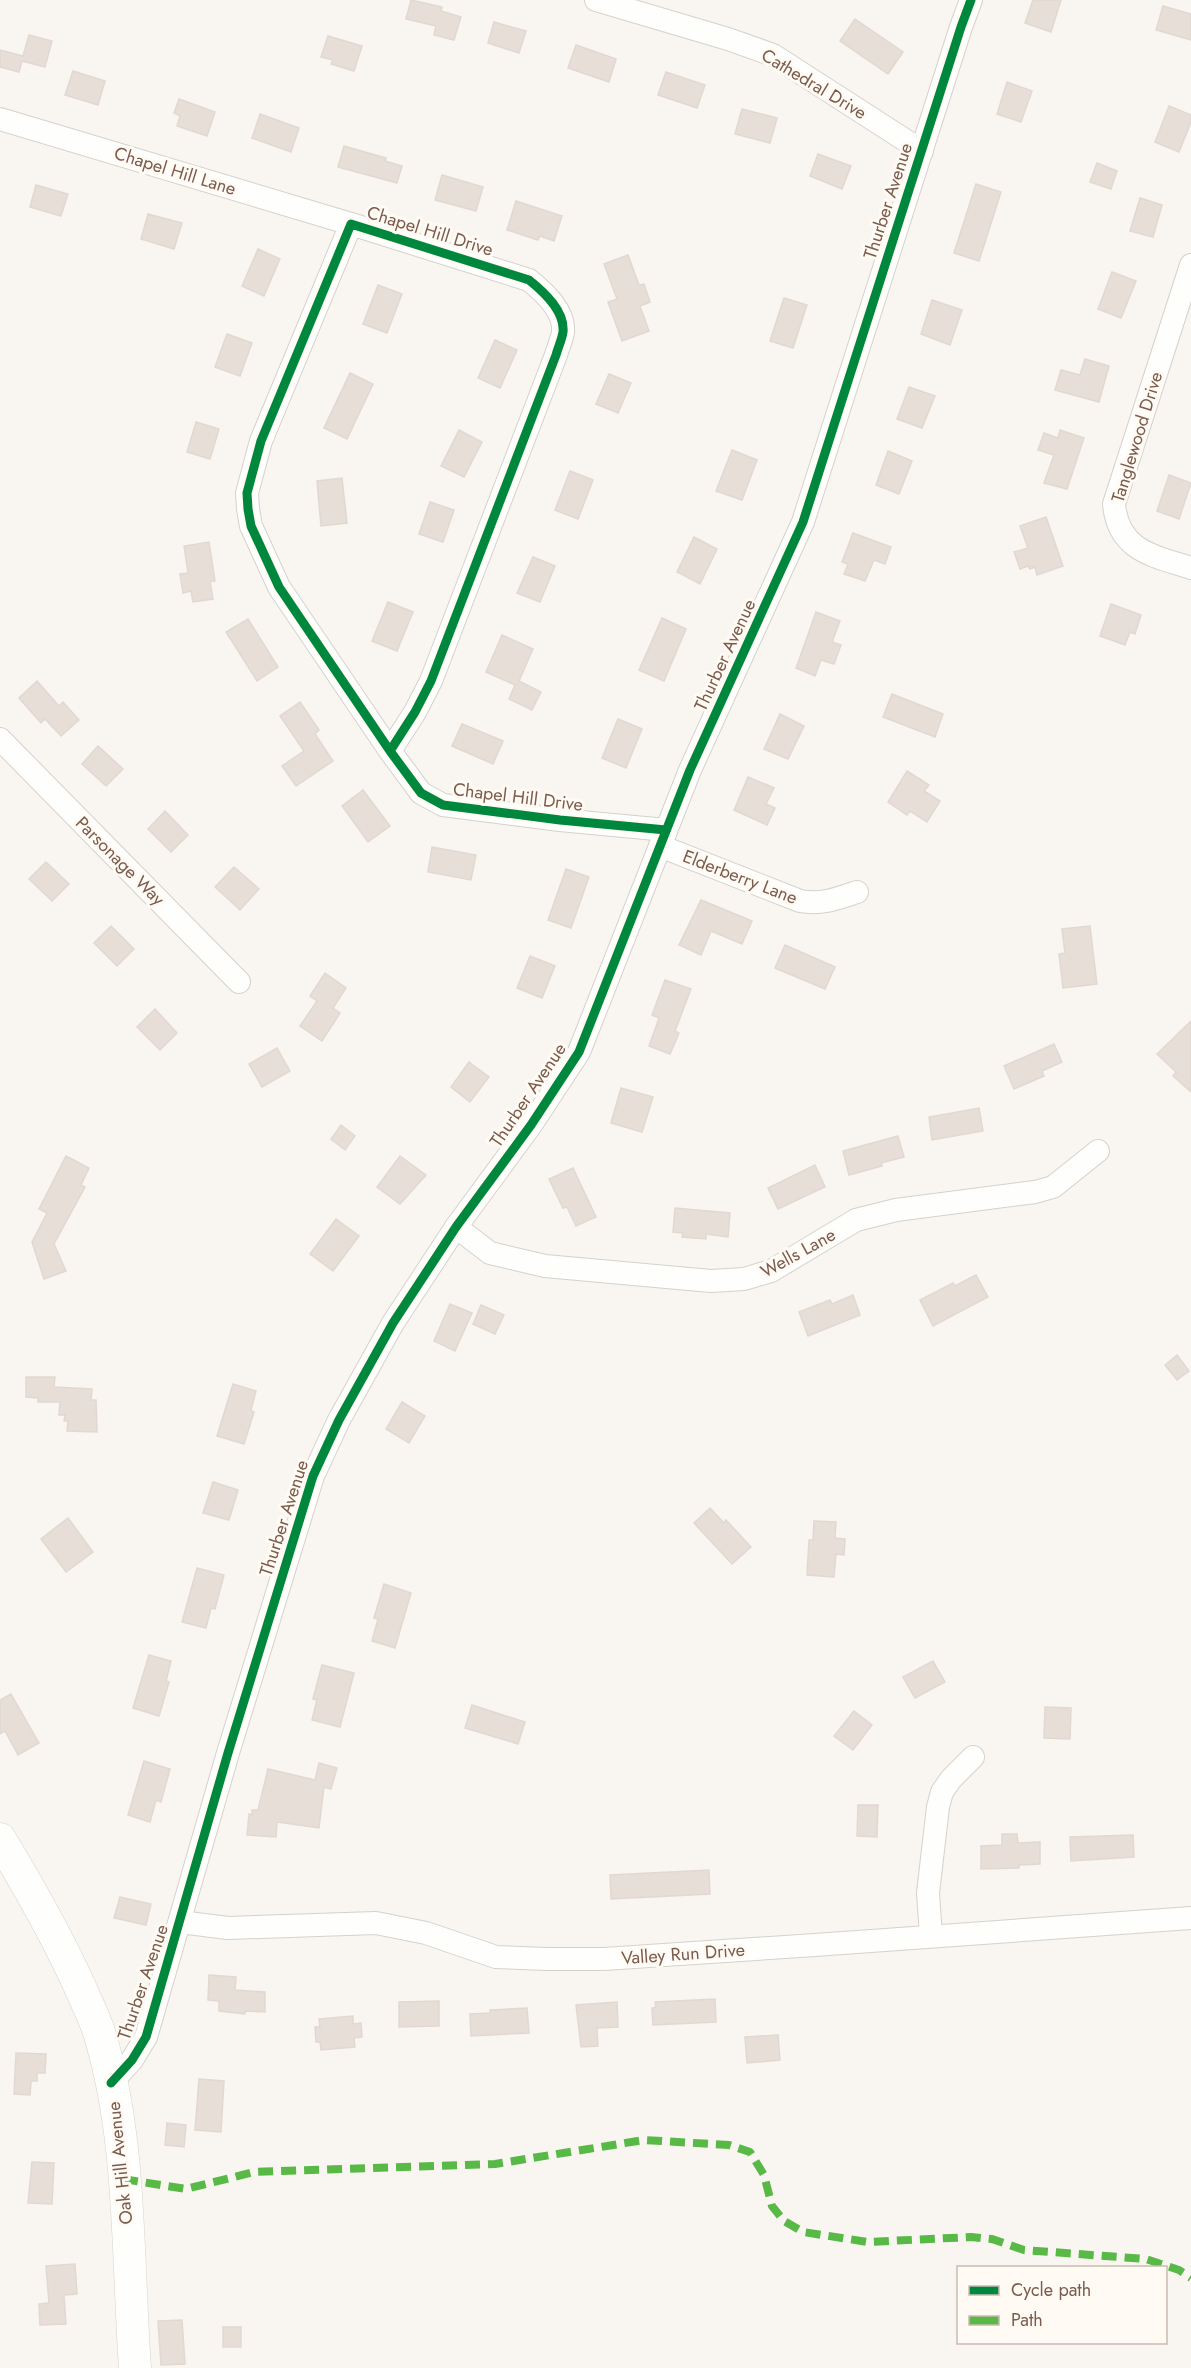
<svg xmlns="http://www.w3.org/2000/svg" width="1191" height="2368" viewBox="0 0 1191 2368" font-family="Jost,sans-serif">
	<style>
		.building { fill: #e6ded7; stroke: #e2d8d2; stroke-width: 1.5 }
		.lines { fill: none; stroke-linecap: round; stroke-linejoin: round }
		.minor-casing { stroke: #d7d1cb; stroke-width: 24 }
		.secondary-casing { stroke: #d9d2cb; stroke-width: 33 }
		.minor { stroke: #fefefd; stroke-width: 22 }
		.secondary { stroke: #fefefd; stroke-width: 32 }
		.quiet { stroke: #58b947; stroke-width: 8; stroke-dasharray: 15 8; stroke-linecap: butt }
		.cycleway-casing { stroke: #fffaf3; stroke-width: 13 }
		.cycleway { stroke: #00873e; stroke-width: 9 }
		.labels { text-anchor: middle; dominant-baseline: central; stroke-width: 6; stroke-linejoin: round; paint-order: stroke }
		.street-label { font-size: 18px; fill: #7a5c4d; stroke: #fffaf3 }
	</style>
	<rect width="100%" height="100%" fill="#f9f5f0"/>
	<g class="building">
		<polygon points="411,0 442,7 441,11 461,17 454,40 434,35 436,26 406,19"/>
		<polygon points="1033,0 1061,0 1051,32 1025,23"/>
		<polygon points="1163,6 1191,14 1191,40 1156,30"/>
		<polygon points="855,19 903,52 888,74 840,41"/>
		<polygon points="494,22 526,31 519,53 488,43"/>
		<polygon points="29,35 52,41 45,67 22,61 19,72 0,67 0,50 23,56"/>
		<polygon points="328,36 362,46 354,71 331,64 333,60 321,57"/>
		<polygon points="576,45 616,59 609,82 568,68"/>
		<polygon points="73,71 105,81 98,105 65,95"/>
		<polygon points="666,72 705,85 697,108 658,95"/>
		<polygon points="1007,82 1032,91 1021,122 997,114"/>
		<polygon points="179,99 215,112 207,136 177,126 180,116 174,113"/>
		<polygon points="1169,106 1191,115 1191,122 1179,152 1155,142"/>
		<polygon points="742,109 777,118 770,143 735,134"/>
		<polygon points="260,114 299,128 291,152 252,138"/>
		<polygon points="344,146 386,158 385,161 402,166 397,183 338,167"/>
		<polygon points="818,154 851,166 842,189 810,176"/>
		<polygon points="1097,163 1117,171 1111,189 1090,182"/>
		<polygon points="442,175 483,187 476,211 435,200"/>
		<polygon points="976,184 1001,192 979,261 954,253"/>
		<polygon points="36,185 68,194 61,216 30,207"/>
		<polygon points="1140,198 1162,205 1153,237 1130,231"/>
		<polygon points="516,201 562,216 554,241 540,236 538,240 507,230"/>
		<polygon points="148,214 182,223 174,249 141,239"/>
		<polygon points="258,249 280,259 264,296 242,286"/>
		<polygon points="628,255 639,285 644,284 650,302 640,306 649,331 622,341 608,302 617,299 604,264"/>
		<polygon points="1112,272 1136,281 1121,318 1098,309"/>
		<polygon points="378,285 402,294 387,333 363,324"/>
		<polygon points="784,298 807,305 793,348 770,341"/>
		<polygon points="932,300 962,310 950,345 921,334"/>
		<polygon points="227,334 252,343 240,376 215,367"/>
		<polygon points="495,340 517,350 500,388 478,378"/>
		<polygon points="1085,359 1109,366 1099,402 1055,390 1061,370 1080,375"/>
		<polygon points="350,373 373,384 347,439 324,428"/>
		<polygon points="609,374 631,383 618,413 596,404"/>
		<polygon points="909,387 935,396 922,428 897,419"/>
		<polygon points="196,422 219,429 210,459 187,452"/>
		<polygon points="459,430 482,442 464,477 441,466"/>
		<polygon points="1060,430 1084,438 1067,489 1044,483 1054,455 1038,450 1044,433 1058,438"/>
		<polygon points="732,450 757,460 742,500 716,491"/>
		<polygon points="888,451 912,461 899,494 876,485"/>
		<polygon points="570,471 593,480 578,519 555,510"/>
		<polygon points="1169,475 1191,483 1179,519 1157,511"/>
		<polygon points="342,478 347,523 321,526 317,481"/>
		<polygon points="430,502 454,510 443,542 419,534"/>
		<polygon points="1046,517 1063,566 1037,575 1035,567 1030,569 1028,566 1020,569 1014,552 1028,548 1020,526"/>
		<polygon points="853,533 891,547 885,564 874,560 865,581 844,574 848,564 842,562"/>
		<polygon points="694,537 717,549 700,584 677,572"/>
		<polygon points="209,542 215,581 210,582 213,599 193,602 191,591 183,593 180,574 188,573 184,546"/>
		<polygon points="533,557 555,566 540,602 517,593"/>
		<polygon points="388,602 413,612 397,651 372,641"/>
		<polygon points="1111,604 1141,615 1135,634 1130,632 1125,645 1100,636"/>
		<polygon points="816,612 840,621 832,642 841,645 834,664 821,660 815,676 796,668"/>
		<polygon points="662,618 686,629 664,681 639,670"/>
		<polygon points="248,619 278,667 257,681 226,632"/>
		<polygon points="502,635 533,649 519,681 541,692 532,710 509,699 515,685 486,672"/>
		<polygon points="37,681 59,706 63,702 79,720 61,736 45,719 41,723 19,698"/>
		<polygon points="892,694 943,714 935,737 883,717"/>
		<polygon points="300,702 319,730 315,734 333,761 296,786 282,766 304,751 280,716"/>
		<polygon points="780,714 804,726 788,759 764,749"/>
		<polygon points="618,719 642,729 626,768 602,758"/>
		<polygon points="462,724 503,741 493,764 452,746"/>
		<polygon points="98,746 123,769 106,786 82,764"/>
		<polygon points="907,771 929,785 924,791 940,801 927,822 910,811 907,815 888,802"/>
		<polygon points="748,777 774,788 766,804 775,808 767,825 734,810"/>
		<polygon points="363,790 390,826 368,842 342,806"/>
		<polygon points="165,811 188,835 171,852 148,829"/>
		<polygon points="432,847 476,855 471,880 428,872"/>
		<polygon points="46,862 69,884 52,901 29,879"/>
		<polygon points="234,867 259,889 240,910 215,887"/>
		<polygon points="566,869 589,877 571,928 548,920"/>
		<polygon points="701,900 752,921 742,944 711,931 701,955 679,945"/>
		<polygon points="111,926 134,949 117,966 94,943"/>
		<polygon points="1090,926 1097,984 1063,988 1059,954 1065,953 1062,929"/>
		<polygon points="785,945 835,967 825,989 775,968"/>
		<polygon points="530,956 555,966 542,998 517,988"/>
		<polygon points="325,973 346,988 333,1008 340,1013 322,1041 300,1026 317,1001 310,996"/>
		<polygon points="665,980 691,989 675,1031 679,1033 670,1054 649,1046 659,1018 652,1015"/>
		<polygon points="155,1009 177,1033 160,1050 137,1027"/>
		<polygon points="1191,1021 1191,1092 1173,1076 1176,1072 1157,1054"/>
		<polygon points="1054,1044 1062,1062 1042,1071 1044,1076 1014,1089 1004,1066"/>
		<polygon points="277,1048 290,1071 262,1087 249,1064"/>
		<polygon points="469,1062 489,1077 470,1102 451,1087"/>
		<polygon points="621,1088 653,1097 642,1132 611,1123"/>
		<polygon points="979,1108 983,1131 932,1140 929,1117"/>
		<polygon points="341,1125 355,1136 345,1150 331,1139"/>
		<polygon points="898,1136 904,1157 881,1163 882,1166 849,1175 843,1151"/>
		<polygon points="66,1156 89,1168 81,1185 85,1187 54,1244 66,1271 44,1279 32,1242 47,1213 39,1209"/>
		<polygon points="400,1156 426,1175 400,1204 377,1187"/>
		<polygon points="815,1165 825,1187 778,1209 768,1188"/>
		<polygon points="573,1168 596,1217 576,1226 567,1207 563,1208 549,1179"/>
		<polygon points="675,1208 730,1213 728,1237 706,1234 706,1239 682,1237 683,1233 673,1232"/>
		<polygon points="336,1219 359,1236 333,1271 310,1254"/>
		<polygon points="976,1275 988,1297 933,1326 920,1300 953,1283 955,1286"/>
		<polygon points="853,1295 860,1315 808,1336 799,1312 830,1300 832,1304"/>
		<polygon points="450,1304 472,1313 455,1351 434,1341"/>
		<polygon points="481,1305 504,1315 495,1334 473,1324"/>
		<polygon points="1177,1355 1189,1371 1177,1380 1165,1365"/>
		<polygon points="26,1377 55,1377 54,1387 92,1389 91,1400 96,1400 97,1432 67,1431 68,1421 64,1421 65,1415 59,1415 60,1402 38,1402 38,1398 26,1397"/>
		<polygon points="233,1384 256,1391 251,1410 254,1412 244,1444 217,1436"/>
		<polygon points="402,1402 425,1416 409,1443 386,1429"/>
		<polygon points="213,1482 238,1490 229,1520 203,1513"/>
		<polygon points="710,1508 724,1523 726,1520 751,1547 732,1564 694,1523"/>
		<polygon points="68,1518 93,1552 66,1572 41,1539"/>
		<polygon points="814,1521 836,1522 835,1538 845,1539 844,1555 836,1554 834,1577 807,1575 809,1540 813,1540"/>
		<polygon points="197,1568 224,1575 215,1609 211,1608 206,1628 182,1622"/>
		<polygon points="384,1584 411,1593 395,1648 372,1641 378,1619 374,1618"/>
		<polygon points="149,1655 171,1661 166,1681 169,1682 159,1716 133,1708"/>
		<polygon points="933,1661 945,1682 915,1698 903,1677"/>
		<polygon points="322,1665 354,1673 340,1727 312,1720 317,1700 313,1699"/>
		<polygon points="11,1694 39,1743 18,1755 5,1731 0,1734 0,1700"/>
		<polygon points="472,1705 525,1722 518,1744 465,1728"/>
		<polygon points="1045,1707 1071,1708 1070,1739 1044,1738"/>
		<polygon points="854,1711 872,1725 853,1750 834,1736"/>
		<polygon points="144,1761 170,1769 161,1802 156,1800 150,1822 128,1815"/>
		<polygon points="319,1763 337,1768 331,1789 324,1787 319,1828 277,1822 276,1837 247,1835 249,1814 252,1815 252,1810 258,1810 268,1769 315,1780"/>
		<polygon points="858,1805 878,1805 877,1837 857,1836"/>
		<polygon points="1002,1834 1017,1834 1018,1843 1040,1842 1040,1864 1019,1865 1019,1868 981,1869 981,1846 1002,1845"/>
		<polygon points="1133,1835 1134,1857 1071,1861 1070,1837"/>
		<polygon points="709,1870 710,1894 611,1899 610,1875"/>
		<polygon points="120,1897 151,1904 146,1925 114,1918"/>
		<polygon points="209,1975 236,1977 235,1990 265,1992 265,2012 245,2011 245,2014 219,2011 219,2001 208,2000"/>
		<polygon points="715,1999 716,2022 653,2025 652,2008 656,2007 655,2002"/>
		<polygon points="439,2001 439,2026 399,2027 399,2002"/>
		<polygon points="617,2002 618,2027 597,2028 598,2046 581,2047 576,2005"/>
		<polygon points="527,2008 529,2033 471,2036 470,2014 490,2013 490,2010"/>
		<polygon points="353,2016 353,2024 361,2023 362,2037 354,2038 355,2047 321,2050 320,2042 316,2042 315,2027 320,2027 319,2019"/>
		<polygon points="778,2035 780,2060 747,2063 745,2037"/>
		<polygon points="16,2053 46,2054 45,2073 37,2073 37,2081 31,2081 30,2095 14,2094"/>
		<polygon points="199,2079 224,2081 221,2132 195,2130"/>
		<polygon points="167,2123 186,2125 184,2147 165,2145"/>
		<polygon points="32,2162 54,2163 52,2204 28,2203"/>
		<polygon points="75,2264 77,2294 64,2295 66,2324 40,2325 39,2304 49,2303 46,2266"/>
		<polygon points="182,2320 185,2364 161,2365 158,2321"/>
		<rect x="223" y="2327" width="18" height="20"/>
	</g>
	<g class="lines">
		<defs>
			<g id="minor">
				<polyline points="596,0 728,39 773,55 922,151"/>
				<polyline points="0,119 351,224"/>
				<path d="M1191,265L1114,504C1118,551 1154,556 1191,568"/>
				<polyline points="0,739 239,982"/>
				<path d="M390,751L279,587L251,526L248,509L247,493L261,441L351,224L529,280C544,292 565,311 563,332C562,339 558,348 556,355L431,681L415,712L390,751L421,793L443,805L560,820L666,830"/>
				<path d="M660,846L800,901C821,905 837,899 857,892"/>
				<polyline points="456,1227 490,1253 545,1266 711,1281 744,1279 771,1271 856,1220 896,1210 1035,1192 1053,1187 1098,1151"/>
				<polyline points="180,1922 228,1928 376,1923 426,1933 496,1957 546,1959 604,1959 815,1945 1191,1918"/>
				<polyline points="931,1936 928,1893 938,1807 942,1792 951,1779 973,1757"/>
				<polyline points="111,2083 132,2060 146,2037 228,1753 313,1476 339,1420 393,1323 456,1227 531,1125 579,1052 690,770 803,522 961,27 971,0"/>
			</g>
			<path id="secondary" d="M0,1839C29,1887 57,1936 80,1987C86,2001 93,2015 98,2029C132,2136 127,2257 135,2368"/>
		</defs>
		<use href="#minor" class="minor-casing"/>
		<use href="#secondary" class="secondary-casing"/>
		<use href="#minor" class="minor"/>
		<use href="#secondary" class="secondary"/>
		<polyline class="quiet" points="123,2179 186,2189 254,2172 495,2164 644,2140 729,2145 750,2152 764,2175 772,2206 784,2221 803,2232 868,2242 971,2237 992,2239 1024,2250 1146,2259 1179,2270 1191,2278"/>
		<defs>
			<g id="cycleway">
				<path d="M390,751L279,587L251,526L248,509L247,493L261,441L351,224L529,280C544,292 565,311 563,332C562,339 558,348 556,355L431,681L415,712L390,751L421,793L443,805L560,820L666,830"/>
				<polyline points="111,2083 132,2060 146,2037 228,1753 313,1476 339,1420 393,1323 456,1227 531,1125 579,1052 690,770 803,522 961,27 971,0"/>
			</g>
		</defs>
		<use href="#cycleway" class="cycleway-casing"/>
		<use href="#cycleway" class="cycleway"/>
	</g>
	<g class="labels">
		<g class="street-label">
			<text transform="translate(814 84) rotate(31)">Cathedral Drive</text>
			<text transform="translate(175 171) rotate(17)">Chapel Hill Lane</text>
			<text transform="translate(888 201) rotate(-72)">Thurber Avenue</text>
			<text transform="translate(430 231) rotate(17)">Chapel Hill Drive</text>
			<text transform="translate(1137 437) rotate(-73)">Tanglewood Drive</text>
			<text transform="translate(725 655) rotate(-65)">Thurber Avenue</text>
			<text transform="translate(518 797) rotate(7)">Chapel Hill Drive</text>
			<text transform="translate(120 861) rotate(45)">Parsonage Way</text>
			<text transform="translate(740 877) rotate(21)">Elderberry Lane</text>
			<text transform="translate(528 1095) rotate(-56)">Thurber Avenue</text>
			<text transform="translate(798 1253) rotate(-29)">Wells Lane</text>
			<text transform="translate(284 1518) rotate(-72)">Thurber Avenue</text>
			<text transform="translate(683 1954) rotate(-4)">Valley Run Drive</text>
			<text transform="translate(143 1982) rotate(-71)">Thurber Avenue</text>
			<text transform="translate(120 2163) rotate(-96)">Oak Hill Avenue</text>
		</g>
	</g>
	<rect x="957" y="2266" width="210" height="78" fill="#fffaf3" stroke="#cabbb1" stroke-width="1.5"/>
	<rect x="969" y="2286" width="30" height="9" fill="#00873e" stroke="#cabbb1" stroke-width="1.5"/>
	<text x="1011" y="2296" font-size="18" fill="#7a5c4d">Cycle path</text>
	<rect x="969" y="2316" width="30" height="9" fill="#58b947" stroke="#cabbb1" stroke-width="1.5"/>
	<text x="1011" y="2326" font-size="18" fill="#7a5c4d">Path</text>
</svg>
